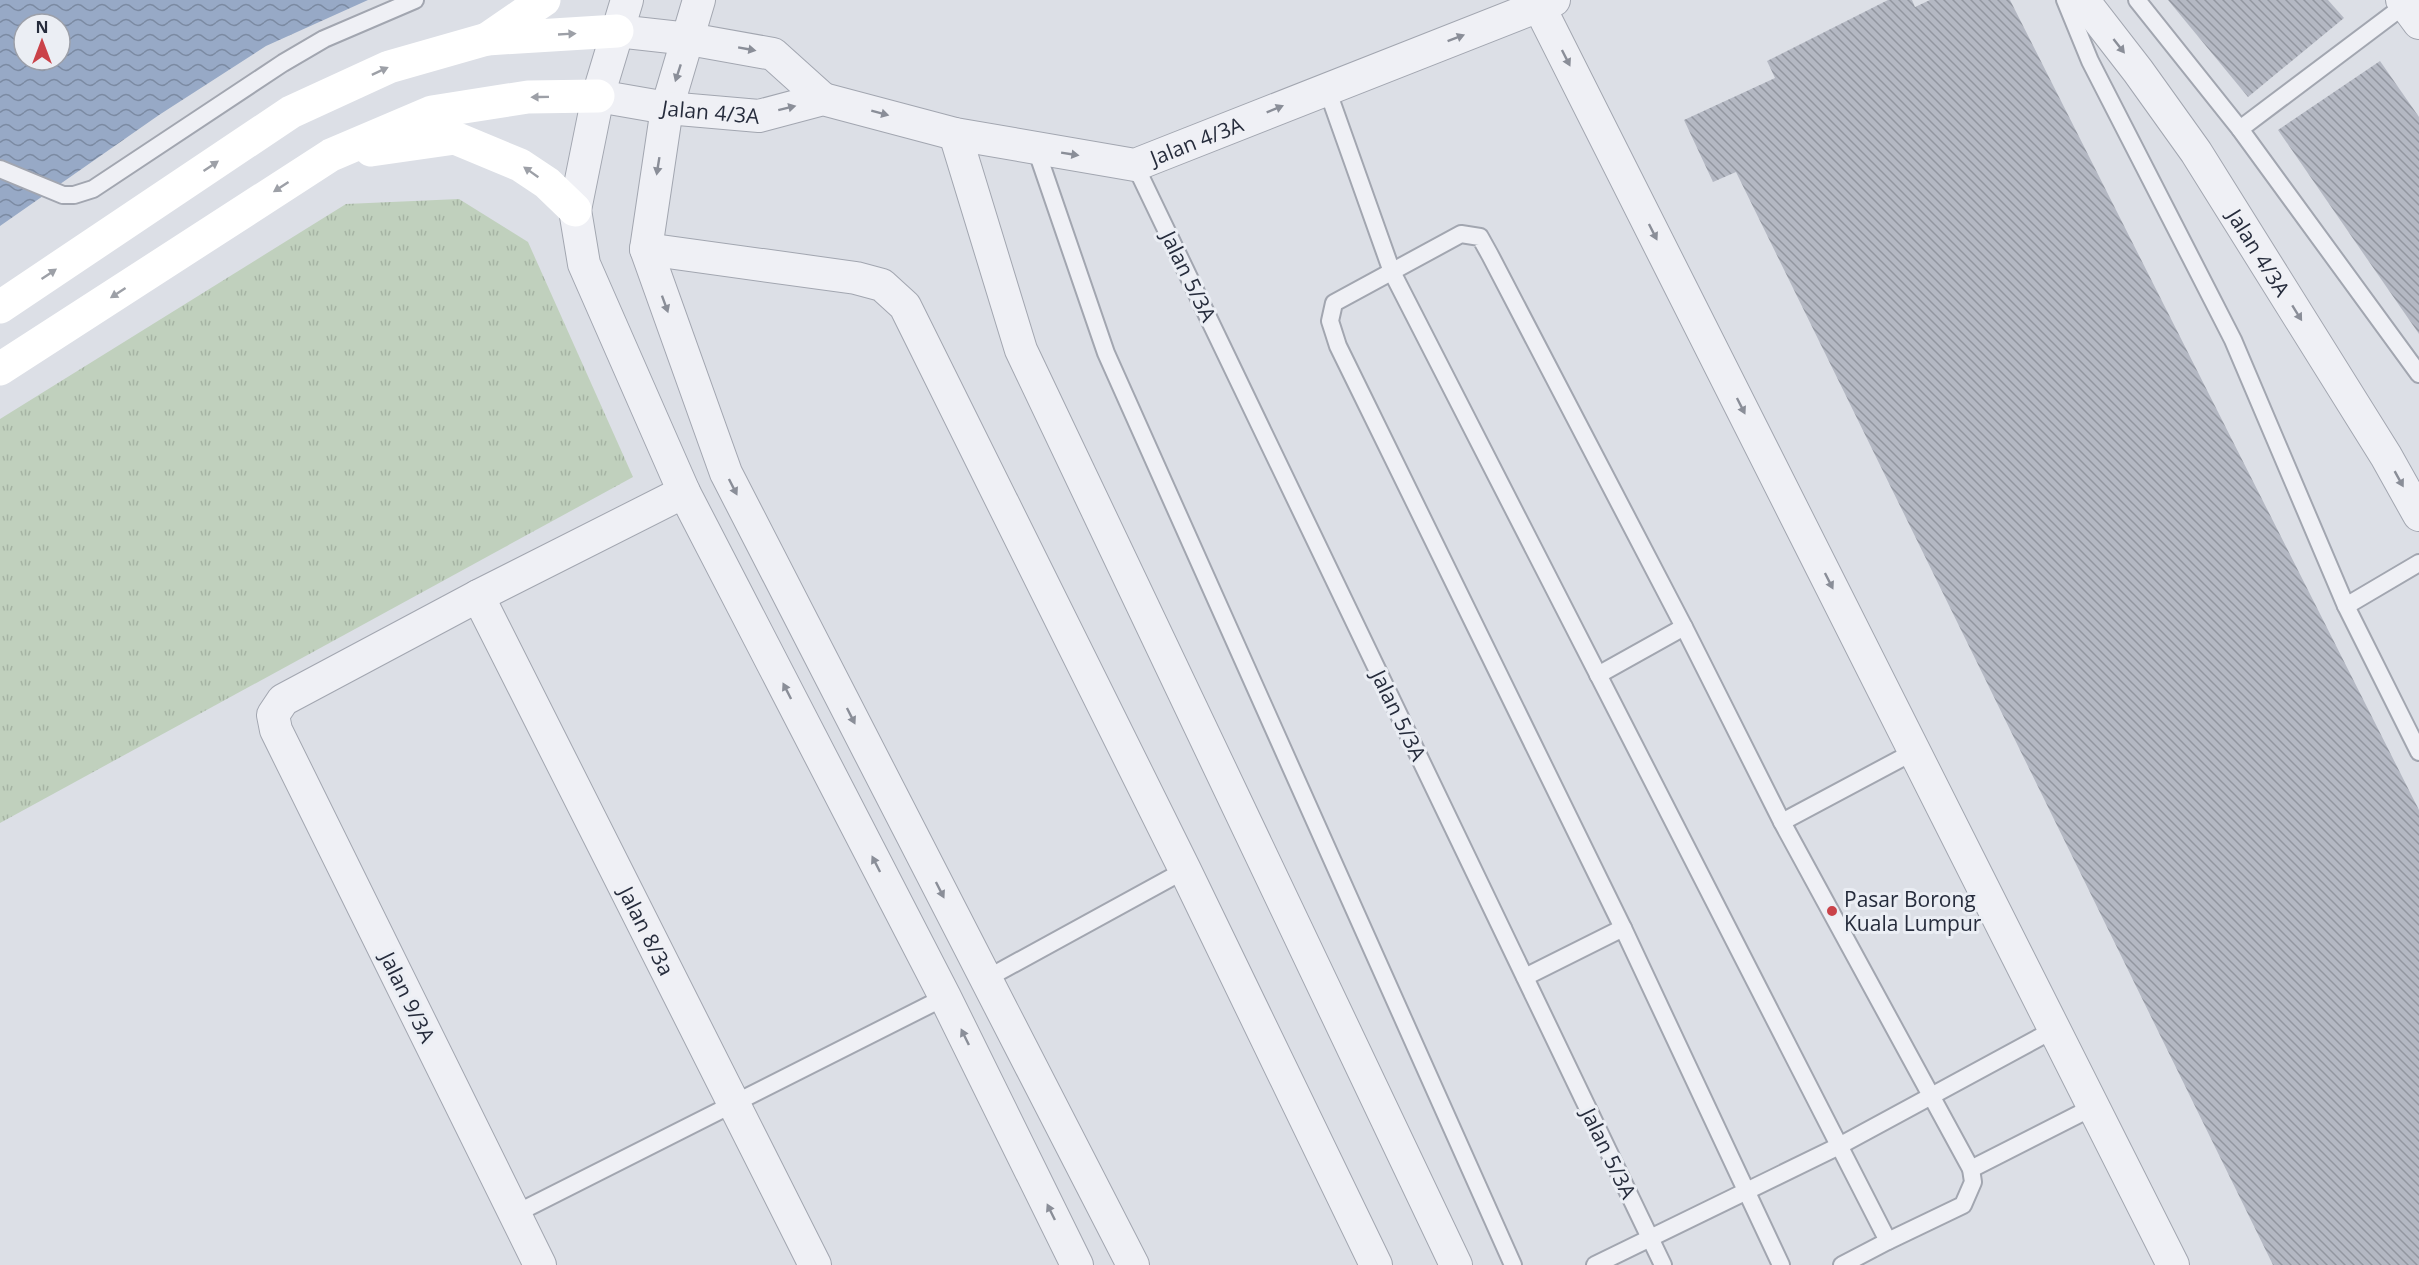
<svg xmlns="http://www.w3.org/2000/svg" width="2419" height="1265" viewBox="0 0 2419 1265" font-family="'Open Sans',sans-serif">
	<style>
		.grass { fill: url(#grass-tufts) }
		.water { fill: url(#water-waves); fill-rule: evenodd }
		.building { fill: url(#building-back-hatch) }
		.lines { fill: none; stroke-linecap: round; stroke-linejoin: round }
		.lane-casing { stroke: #a2a6b0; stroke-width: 20 }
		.street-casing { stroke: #a2a6b0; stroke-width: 34 }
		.lane { stroke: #eff0f5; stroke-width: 16 }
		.street { stroke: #eff0f5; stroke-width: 32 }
		.secondary { stroke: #fff; stroke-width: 33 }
		.oneway { fill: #9da0a7 }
		.oneway2 { fill: #8a8e98 }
		.poi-dot { fill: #ca4249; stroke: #ebeef4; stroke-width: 2 }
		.labels { text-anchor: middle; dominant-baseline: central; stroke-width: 6; stroke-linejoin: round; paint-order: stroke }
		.street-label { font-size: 21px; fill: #262c3c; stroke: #ebeef4 }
		.poi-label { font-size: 21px; fill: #262c3c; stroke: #ebeef4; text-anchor: start }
	</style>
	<defs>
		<pattern id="grass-tufts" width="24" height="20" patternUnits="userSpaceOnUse" patternTransform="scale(1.5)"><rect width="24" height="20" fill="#c0d0bd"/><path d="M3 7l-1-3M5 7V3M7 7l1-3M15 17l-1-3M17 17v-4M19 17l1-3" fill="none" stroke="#a5b3a3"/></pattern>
		<pattern id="water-waves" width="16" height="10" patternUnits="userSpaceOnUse" patternTransform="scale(1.5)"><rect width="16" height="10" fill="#97a9c6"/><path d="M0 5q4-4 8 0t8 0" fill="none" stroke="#7b8aa2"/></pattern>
		<pattern id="building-back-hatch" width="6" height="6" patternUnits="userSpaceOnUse" patternTransform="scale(1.5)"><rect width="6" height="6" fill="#b4b8c3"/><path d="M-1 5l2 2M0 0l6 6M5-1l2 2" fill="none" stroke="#9296a0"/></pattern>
	</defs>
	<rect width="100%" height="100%" fill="#dcdfe6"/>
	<polygon class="grass" points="459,199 528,242 633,477 0,823 0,419 346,204"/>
	<path class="water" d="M0,0H368L266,46L159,115L0,226ZM24,24H60V60H24Z"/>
	<g class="building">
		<polygon points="1888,0 1912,0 1915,7 1930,0 2010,0 2419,810 2419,1265 2273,1265 1736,172 1713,182 1684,120 1775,78 1767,61"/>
		<polygon points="2168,0 2328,0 2344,18 2248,97"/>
		<polygon points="2380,61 2419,117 2419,334 2278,130"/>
	</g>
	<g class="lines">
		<defs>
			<g id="lane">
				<polyline points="2065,0 2090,61 2233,340 2346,606 2419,752"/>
				<polyline points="2137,0 2240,129 2419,374"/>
				<polyline points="1327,89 1392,272 1888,1241 1842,1265"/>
				<polyline points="2240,129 2410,1"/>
				<polyline points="1036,149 1106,353 1513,1265"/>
				<polyline points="1135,165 1663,1265"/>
				<polyline points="0,169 63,195 74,195 93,189 283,63 324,39 415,0"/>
				<polyline points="2346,606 2419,563"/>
				<polyline points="1598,675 1684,627"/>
				<polyline points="1782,822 1915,751"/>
				<polyline points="1623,928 1338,346 1330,321 1334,303 1461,234 1480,237 1490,255 1684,627 1782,822 1971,1169 1973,1182 1963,1205 1888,1241"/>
				<polyline points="1525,977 1623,928 1781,1265"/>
				<polyline points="986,979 1185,870"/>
				<polyline points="1971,1169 2093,1107"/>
				<polyline points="515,1214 945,997"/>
				<polyline points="1595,1265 1839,1146 2055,1029"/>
			</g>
			<g id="street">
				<polyline points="627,0 598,96 575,210 584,264 684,492 945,997 1077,1265"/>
				<polyline points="699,0 667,108 646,249 726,473 1133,1265"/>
				<path id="s1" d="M2083,0L2138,71L2196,152L2386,456L2419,515"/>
				<polyline points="2402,0 2419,23"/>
				<polyline points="1539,6 2173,1265"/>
				<polyline points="617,31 689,39 773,54 823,99"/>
				<path id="s2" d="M598,96L667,108L759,116L823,99L955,134L1135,165L1554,0"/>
				<polyline points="955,134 1021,350 1456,1265"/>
				<polyline points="646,249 856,278 882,285 905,306 1185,870 1376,1265"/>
				<path id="s3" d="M478,596L815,1265"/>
				<polyline points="540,1265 276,730 273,715 283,700 478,596 684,492"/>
			</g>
		</defs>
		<use href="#lane" class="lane-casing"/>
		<use href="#street" class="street-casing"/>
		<use href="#lane" class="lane"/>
		<use href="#street" class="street"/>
		<g class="secondary">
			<polyline points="487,39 544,0"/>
			<polyline points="371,150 455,138 520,165 547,183 575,210"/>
			<polyline points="0,307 291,112 389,67 487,39 617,31"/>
			<polyline points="0,369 331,155 432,112 528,97 598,96"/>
		</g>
	</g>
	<defs><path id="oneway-solid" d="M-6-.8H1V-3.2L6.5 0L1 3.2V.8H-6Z" transform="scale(1.5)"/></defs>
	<g class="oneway">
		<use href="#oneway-solid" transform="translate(567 34) rotate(-3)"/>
		<use href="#oneway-solid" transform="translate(380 71) rotate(-25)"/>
		<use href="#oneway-solid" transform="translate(540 97) rotate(179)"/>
		<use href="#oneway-solid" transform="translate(211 166) rotate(-34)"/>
		<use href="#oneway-solid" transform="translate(531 172) rotate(-145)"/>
		<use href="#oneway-solid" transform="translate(281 187) rotate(147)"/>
		<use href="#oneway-solid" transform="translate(49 274) rotate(-34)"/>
		<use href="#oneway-solid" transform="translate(118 293) rotate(147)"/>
	</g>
	<g class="oneway2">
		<use href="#oneway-solid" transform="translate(1456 38) rotate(-21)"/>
		<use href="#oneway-solid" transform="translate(2119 46) rotate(52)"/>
		<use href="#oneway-solid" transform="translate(747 49) rotate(10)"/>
		<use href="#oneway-solid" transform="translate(1566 58) rotate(63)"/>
		<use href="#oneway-solid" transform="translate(678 73) rotate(108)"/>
		<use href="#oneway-solid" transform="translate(787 108) rotate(-14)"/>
		<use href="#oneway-solid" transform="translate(1275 109) rotate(-22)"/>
		<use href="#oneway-solid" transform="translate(880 113) rotate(15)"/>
		<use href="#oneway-solid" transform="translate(1070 154) rotate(9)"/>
		<use href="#oneway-solid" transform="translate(658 166) rotate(99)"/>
		<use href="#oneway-solid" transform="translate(1653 232) rotate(63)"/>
		<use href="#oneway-solid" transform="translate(665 304) rotate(70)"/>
		<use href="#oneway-solid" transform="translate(2297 313) rotate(58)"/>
		<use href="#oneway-solid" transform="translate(1741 406) rotate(63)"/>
		<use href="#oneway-solid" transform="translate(2399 479) rotate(61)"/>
		<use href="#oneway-solid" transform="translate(733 487) rotate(63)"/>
		<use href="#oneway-solid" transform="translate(1829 581) rotate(63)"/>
		<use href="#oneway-solid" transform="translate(787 691) rotate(-117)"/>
		<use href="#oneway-solid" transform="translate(851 716) rotate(63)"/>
		<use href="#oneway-solid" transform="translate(876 864) rotate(-117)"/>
		<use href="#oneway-solid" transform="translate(940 890) rotate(63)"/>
		<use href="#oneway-solid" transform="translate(965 1037) rotate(-116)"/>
		<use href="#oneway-solid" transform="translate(1051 1212) rotate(-116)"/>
	</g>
	<circle class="poi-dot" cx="1832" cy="911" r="6"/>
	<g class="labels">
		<g class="street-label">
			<text stroke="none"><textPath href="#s2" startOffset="114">Jalan 4/3A</textPath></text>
			<text stroke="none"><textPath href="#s2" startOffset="614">Jalan 4/3A</textPath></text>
			<text stroke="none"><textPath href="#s1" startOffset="308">Jalan 4/3A</textPath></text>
			<text transform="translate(1189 276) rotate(64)">Jalan 5/3A</text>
			<text transform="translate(1399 715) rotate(64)">Jalan 5/3A</text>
			<text stroke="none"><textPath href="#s3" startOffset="375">Jalan 8/3a</textPath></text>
			<text transform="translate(408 997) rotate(64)">Jalan 9/3A</text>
			<text transform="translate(1609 1153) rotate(64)">Jalan 5/3A</text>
		</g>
		<g class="poi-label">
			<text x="1844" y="899">Pasar Borong<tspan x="1844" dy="24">Kuala Lumpur</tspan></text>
		</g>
	</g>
	<g transform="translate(42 42)"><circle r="28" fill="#ebeef4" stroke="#9ca0aa" stroke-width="1.5"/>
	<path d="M0-4.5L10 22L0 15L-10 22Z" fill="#ca4249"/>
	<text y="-9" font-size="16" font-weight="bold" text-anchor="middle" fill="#262c3c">N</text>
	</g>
</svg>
